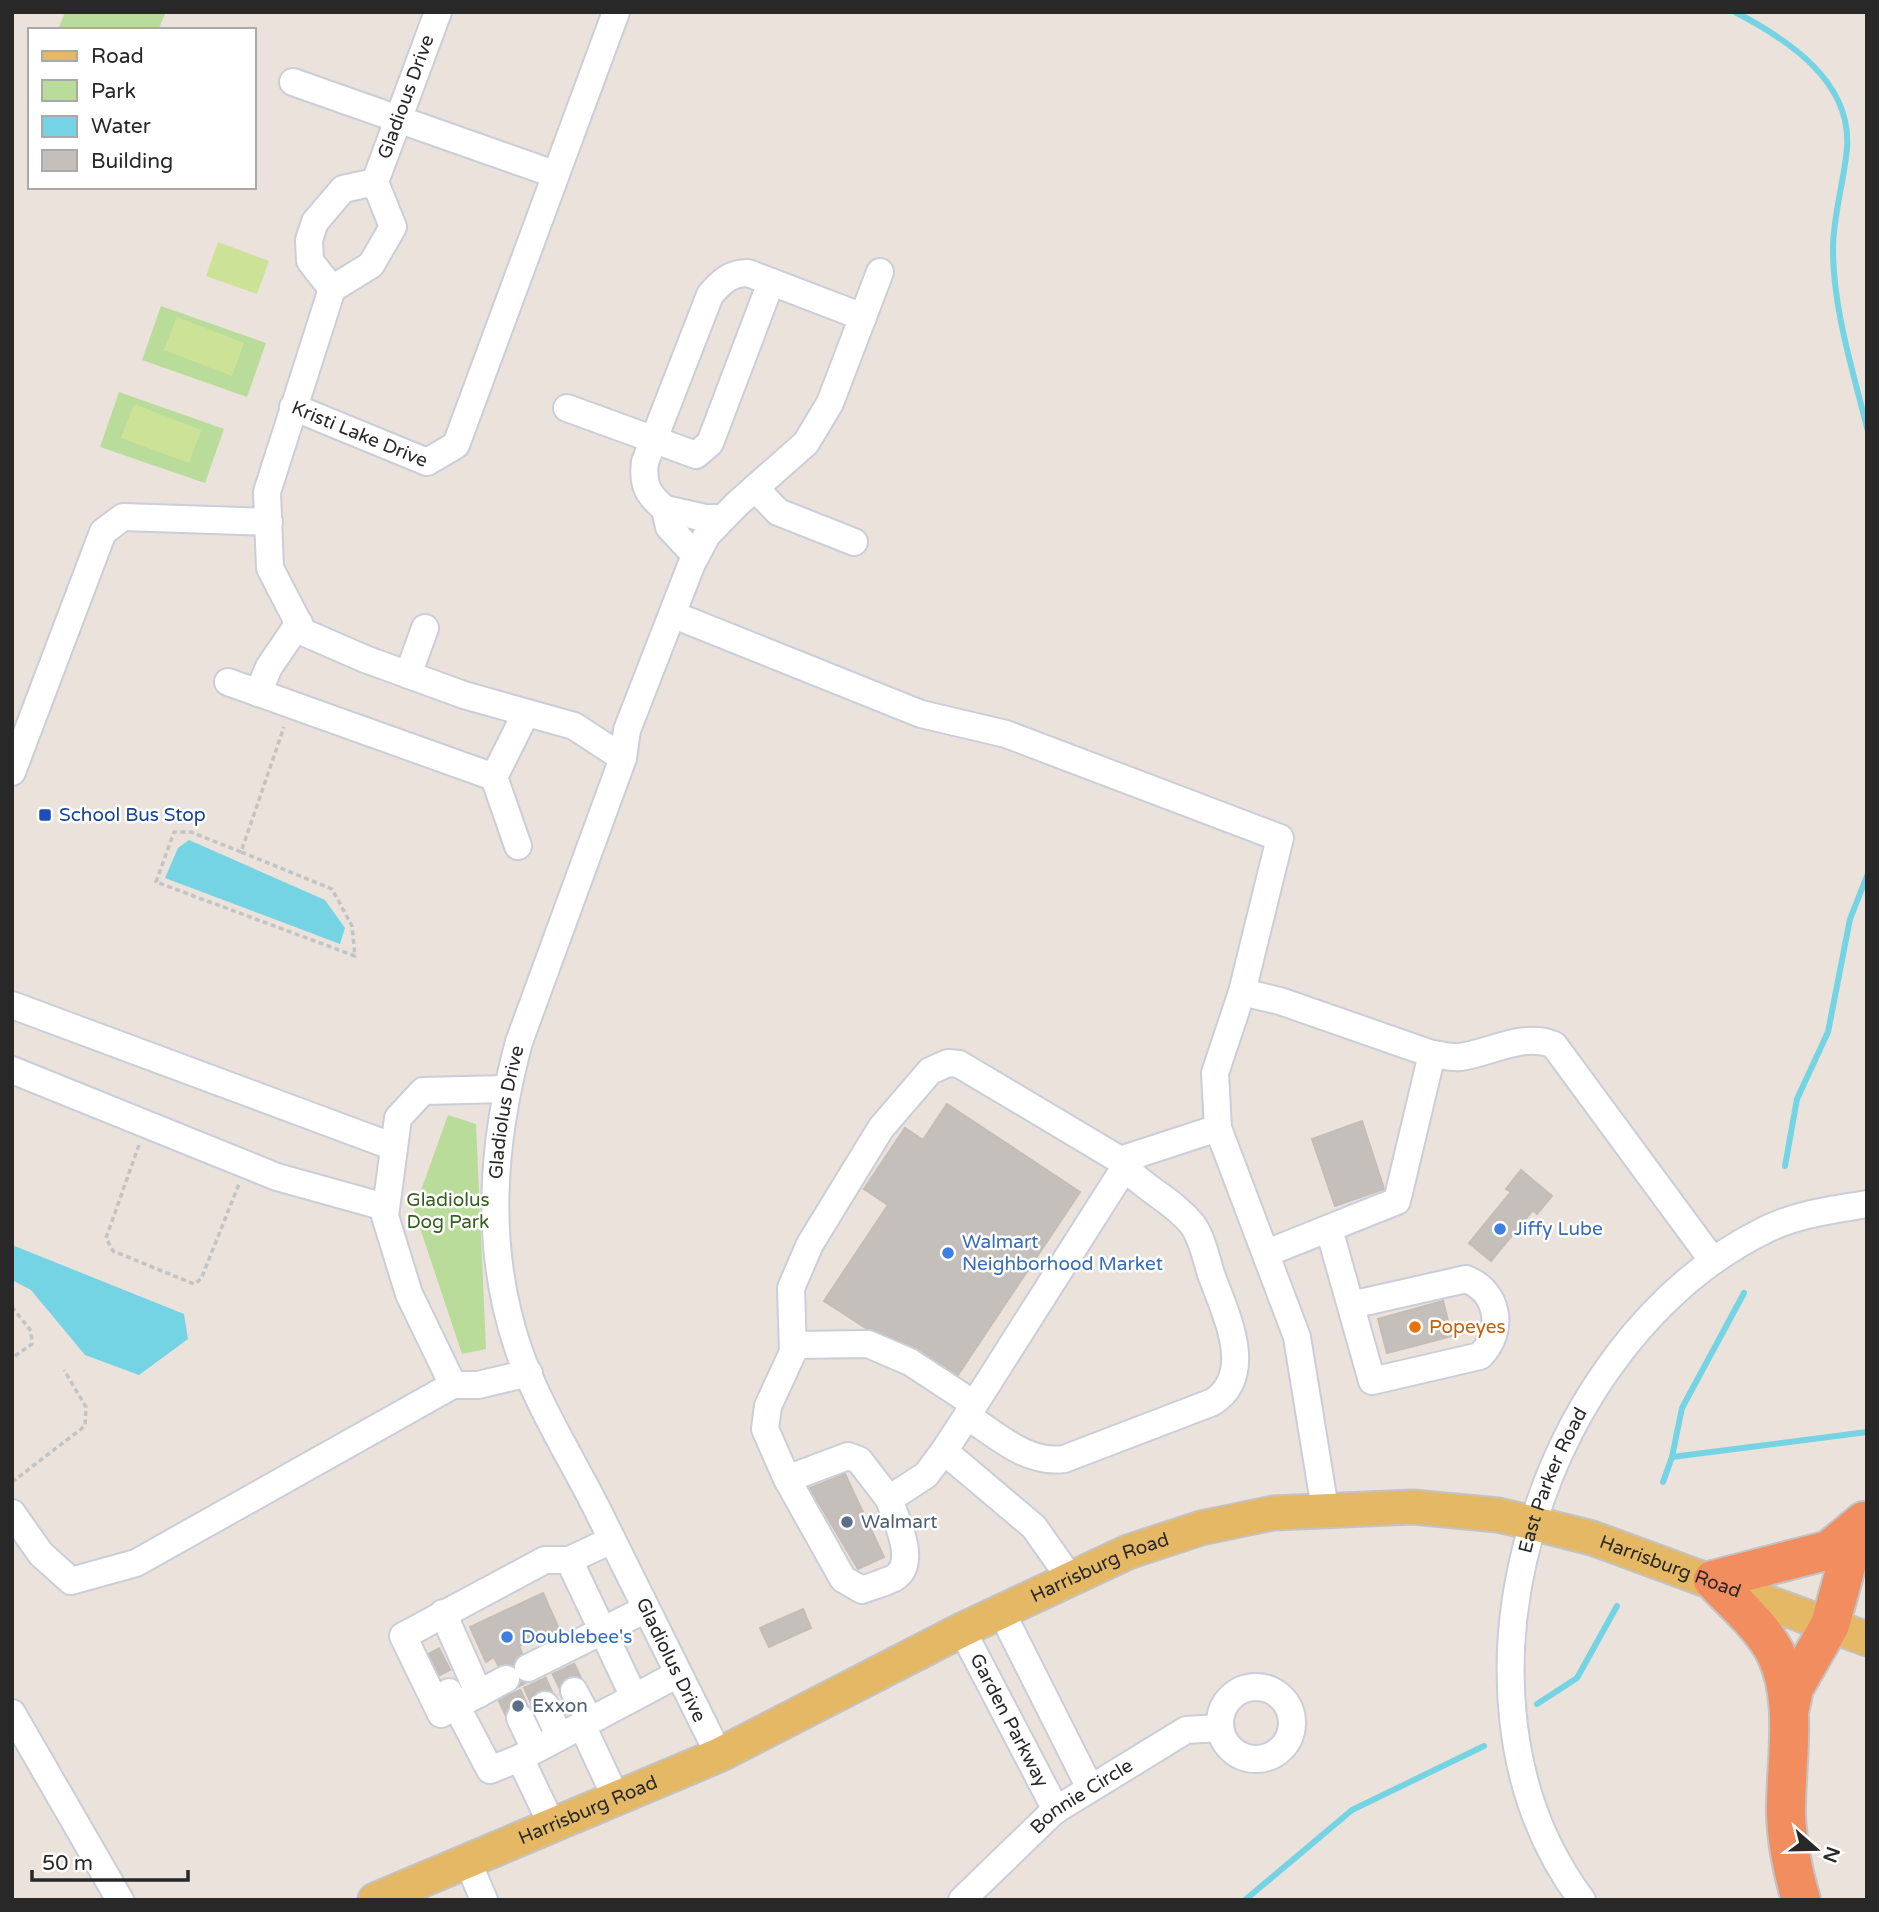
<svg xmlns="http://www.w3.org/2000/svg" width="1879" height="1912" viewBox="0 0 1879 1912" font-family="'Varela Round',sans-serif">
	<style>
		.green { fill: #b9dc9b }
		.pitch { fill: #cce397 }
		.water { fill: #75d4e4 }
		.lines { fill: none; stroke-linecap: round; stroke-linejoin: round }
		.stream { stroke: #75d4e4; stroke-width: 6 }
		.building { fill: #c5bfbb; stroke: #c5bdb5; stroke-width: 2 }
		.minor-tunnel { stroke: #c3bdb7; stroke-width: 26; stroke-dasharray: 26 13; stroke-linecap: butt }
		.minor-casing { stroke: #c9ced9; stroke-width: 30 }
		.major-casing { stroke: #c3c3c3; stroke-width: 37 }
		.highway-casing { stroke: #c3c3c3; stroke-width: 42 }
		.path { stroke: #c3c3c3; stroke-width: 3.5; stroke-dasharray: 5 3.5; stroke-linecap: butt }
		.minor { stroke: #fff; stroke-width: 26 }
		.major { stroke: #e5b865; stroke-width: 33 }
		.highway { stroke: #f18d5e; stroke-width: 38 }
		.transit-dot { fill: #1a4fb4; stroke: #fff; stroke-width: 2.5 }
		.shop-dot { fill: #3f7fe0; stroke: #fff; stroke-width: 2.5 }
		.food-dot { fill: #e8710a; stroke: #fff; stroke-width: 2.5 }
		.service-dot { fill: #5c6f8a; stroke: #fff; stroke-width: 2.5 }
		.labels { text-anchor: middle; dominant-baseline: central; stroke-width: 5; stroke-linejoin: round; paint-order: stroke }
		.street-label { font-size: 19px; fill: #282828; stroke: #fff }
		.transit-label { font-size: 19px; fill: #164399; stroke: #fff; text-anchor: start }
		.park-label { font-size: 19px; fill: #345f1f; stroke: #fff }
		.shop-label { font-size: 19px; fill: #366cbe; stroke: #fff; text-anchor: start }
		.food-label { font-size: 19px; fill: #c56008; stroke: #fff; text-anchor: start }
		.service-label { font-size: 19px; fill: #4e5e75; stroke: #fff; text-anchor: start }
	</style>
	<rect width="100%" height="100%" fill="#eae2db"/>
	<g class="green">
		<polygon points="65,12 166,12 158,30 58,30"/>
		<polygon points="161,306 266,343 247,397 142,360"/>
		<polygon points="119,392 224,429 205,483 100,447"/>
		<polygon points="448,1115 476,1124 486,1349 462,1354 414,1210"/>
	</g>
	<g class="pitch">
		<polygon points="218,242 269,261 257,294 206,276"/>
		<polygon points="177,317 244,343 232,376 164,350"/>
		<polygon points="134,404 201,430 189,463 121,438"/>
	</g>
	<g class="water">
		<polygon points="189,840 325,900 345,928 340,944 165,878 178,848"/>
		<polygon points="12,1245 184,1314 188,1339 139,1375 85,1355 31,1290 12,1280"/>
	</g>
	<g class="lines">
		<g class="stream">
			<path d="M1735,12C1787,39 1852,81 1847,148C1844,182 1833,216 1833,249C1833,309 1853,371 1867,428"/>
			<polyline points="1785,1166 1797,1099 1828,1032 1850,919 1867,876"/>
			<polyline points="1672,1457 1867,1432"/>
			<polyline points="1663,1482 1672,1457 1682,1408 1744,1293"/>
			<polyline points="1537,1704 1577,1678 1617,1606"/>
			<polyline points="1245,1900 1352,1810 1484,1746"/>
		</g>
	</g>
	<g class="building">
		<polygon points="947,1104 1080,1192 958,1375 916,1348 866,1328 824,1301 888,1205 864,1189 905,1128 923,1140"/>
		<polygon points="1362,1121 1384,1189 1335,1206 1312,1139"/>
		<polygon points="1521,1170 1552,1196 1537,1214 1533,1210 1491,1261 1469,1243 1511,1192 1506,1189"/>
		<polygon points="1443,1301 1452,1336 1387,1353 1378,1319"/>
		<polygon points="845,1474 884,1557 858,1569 810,1488"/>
		<polygon points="543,1593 559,1629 519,1646 522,1653 513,1665 498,1665 494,1657 486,1662 470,1627"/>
		<polygon points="803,1609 811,1628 769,1647 760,1628"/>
	</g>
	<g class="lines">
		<g class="minor-tunnel">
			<polyline points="428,1653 444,1684"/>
			<polyline points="563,1668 574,1691"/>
			<polyline points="507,1679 528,1668 545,1705"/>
			<polyline points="509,1694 520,1718"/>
		</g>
		<defs>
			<g id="minor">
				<polyline points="438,12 375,182 393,227 371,265 332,289 267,492 270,568 303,632 365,659 464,695 574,726 623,758"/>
				<polyline points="293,82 554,174"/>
				<polyline points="332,289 310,261 309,240 315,222 343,189 375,182"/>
				<path id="s1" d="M293,407L427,462L456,445L616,12"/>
				<polyline points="567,408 696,455 710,443 771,282"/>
				<polyline points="755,488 778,512 854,542"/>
				<path d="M665,509C648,495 642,485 645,462L710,295C721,282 730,273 748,273L863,317"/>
				<polyline points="696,556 669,527 665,509 705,518 723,518"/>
				<polyline points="674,615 921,714 1006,734 1280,838 1242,992"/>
				<polyline points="408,675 425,628"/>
				<polyline points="228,682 494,777"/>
				<polyline points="258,693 269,667 299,623"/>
				<polyline points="12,772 103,532 123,517 269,522"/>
				<polyline points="518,846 494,777 526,713"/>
				<polyline points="12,1005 394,1147"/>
				<polyline points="12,1070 277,1177 385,1207"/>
				<path d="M1329,1229L1372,1381L1480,1356C1505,1331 1499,1292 1466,1279L1351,1305"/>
				<polyline points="1267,1253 1397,1201 1432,1054"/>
				<polyline points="793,1345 868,1344 910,1362 974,1404"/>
				<polyline points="453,1385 409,1294 385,1216 398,1118 423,1091 506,1089"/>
				<polyline points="967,1416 1125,1167"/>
				<path d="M944,1451L967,1416C997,1435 1026,1464 1064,1459L1213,1402C1257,1373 1224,1311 1211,1274C1206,1258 1202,1237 1192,1224C1172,1199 1138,1186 1120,1160"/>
				<polyline points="787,1479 765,1429 768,1406 793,1352 791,1288 810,1244 881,1128 930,1071 948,1063 959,1064 1120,1160 1218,1128"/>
				<path d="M889,1499L859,1460L848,1456L787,1479L843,1579L862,1590C872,1586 884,1583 894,1578C919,1563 895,1518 889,1499L926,1475L944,1451L1034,1527L1070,1578"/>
				<path d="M1325,1509L1297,1337L1218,1128L1215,1073L1242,992L1280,1001L1432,1054C1441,1055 1451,1058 1460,1057C1491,1053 1523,1032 1554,1045L1713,1261"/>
				<polyline points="12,1513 41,1554 71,1581 136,1563 453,1385 478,1385 529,1373"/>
				<polyline points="612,1540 569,1560 634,1697"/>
				<polyline points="1001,1611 1090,1788"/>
				<polyline points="443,1613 479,1694"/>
				<path id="s2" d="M962,1630L1056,1810"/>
				<polyline points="528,1668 646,1609"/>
				<polyline points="506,1679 441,1714 403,1636 545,1560 569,1560"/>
				<circle cx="1256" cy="1723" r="36"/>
				<polyline points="574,1691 590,1721"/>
				<polyline points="449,1692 490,1770 520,1758"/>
				<polyline points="545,1705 559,1736"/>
				<polyline points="12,1713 120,1900"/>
				<polyline points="520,1718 535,1749"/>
				<polyline points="582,1725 616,1798"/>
				<path id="s3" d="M719,1755C678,1672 637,1590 596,1507C569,1454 536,1402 517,1345C484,1244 492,1142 519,1042L623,758L627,730L692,563L707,535L737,504L806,443L830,403L880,272"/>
				<polyline points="553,1827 520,1758 678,1674"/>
				<polyline points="468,1862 484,1900"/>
				<path id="s4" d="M962,1900L1054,1811L1186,1730L1220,1728"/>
				<path id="s5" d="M1582,1900C1427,1694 1541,1340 1765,1230C1797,1214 1832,1210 1867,1204"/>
			</g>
			<g id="major">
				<path id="s6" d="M375,1900L719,1755L962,1630L1128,1552L1201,1528L1273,1513L1413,1507L1498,1515L1532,1523L1592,1538L1867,1639"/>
			</g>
			<g id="highway">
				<path d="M1713,1580C1734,1603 1762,1626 1776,1654C1799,1703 1785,1763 1786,1815C1787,1844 1793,1872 1801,1900"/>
				<polyline points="1713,1580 1829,1550 1864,1521"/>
				<polyline points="1789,1712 1794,1688 1830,1625 1849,1556 1867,1521"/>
			</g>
		</defs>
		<use href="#minor" class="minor-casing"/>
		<use href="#major" class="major-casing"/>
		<use href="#highway" class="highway-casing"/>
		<g class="path">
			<polyline points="241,852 191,832 174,832 156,882 355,956 352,926 332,889 241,852 284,727"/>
			<polyline points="139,1145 106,1238 113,1251 194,1284 201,1279 239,1184"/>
			<polyline points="12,1307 31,1331 32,1344 12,1358"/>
			<polyline points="12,1482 85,1426 86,1407 64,1370"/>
		</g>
		<use href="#minor" class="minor"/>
		<use href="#major" class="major"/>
		<use href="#highway" class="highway"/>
	</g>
	<rect class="transit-dot" x="38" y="808" width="14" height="14" rx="3.5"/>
	<g class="shop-dot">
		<circle cx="1500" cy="1229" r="7"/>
		<circle cx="948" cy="1253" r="7"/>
		<circle cx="507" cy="1637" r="7"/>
	</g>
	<circle class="food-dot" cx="1415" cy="1327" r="7"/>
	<g class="service-dot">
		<circle cx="847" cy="1522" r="7"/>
		<circle cx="518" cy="1706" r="7"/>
	</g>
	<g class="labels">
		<g class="street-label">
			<text transform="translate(406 97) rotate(-70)">Gladious Drive</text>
			<text stroke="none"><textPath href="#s1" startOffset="72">Kristi Lake Drive</textPath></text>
			<text stroke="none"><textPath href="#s3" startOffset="693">Gladiolus Drive</textPath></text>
			<text stroke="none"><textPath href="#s5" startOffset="441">East Parker Road</textPath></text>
			<text stroke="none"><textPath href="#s6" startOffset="1386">Harrisburg Road</textPath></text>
			<text stroke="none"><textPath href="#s6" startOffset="798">Harrisburg Road</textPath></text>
			<text transform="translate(671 1660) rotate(64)">Gladiolus Drive</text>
			<text stroke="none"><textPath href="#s2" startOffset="102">Garden Parkway</textPath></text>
			<text stroke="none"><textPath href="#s4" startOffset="159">Bonnie Circle</textPath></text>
			<text stroke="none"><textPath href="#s6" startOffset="231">Harrisburg Road</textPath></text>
		</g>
		<g class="transit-label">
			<text x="59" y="815">School Bus Stop</text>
		</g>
		<g class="park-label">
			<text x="448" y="1200">Gladiolus<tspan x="448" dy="22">Dog Park</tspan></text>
		</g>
		<g class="shop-label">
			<text x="1514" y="1229">Jiffy Lube</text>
			<text x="962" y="1242">Walmart<tspan x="962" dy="22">Neighborhood Market</tspan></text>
			<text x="521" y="1637">Doublebee's</text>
		</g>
		<g class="food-label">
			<text x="1429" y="1327">Popeyes</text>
		</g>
		<g class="service-label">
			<text x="861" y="1522">Walmart</text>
			<text x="532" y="1706">Exxon</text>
		</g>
	</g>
	<rect width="1879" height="1912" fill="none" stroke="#282828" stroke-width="28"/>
	<rect x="28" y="28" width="228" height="161" fill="#ffffff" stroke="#a9a9a9" stroke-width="2"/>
	<rect x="42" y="51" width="35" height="10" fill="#e5b865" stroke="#a9a9a9" stroke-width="2"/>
	<text x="91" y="63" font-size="21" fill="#282828">Road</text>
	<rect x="42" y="80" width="35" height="21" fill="#b9dc9b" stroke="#a9a9a9" stroke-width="2"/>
	<text x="91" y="98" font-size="21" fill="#282828">Park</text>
	<rect x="42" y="116" width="35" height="21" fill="#75d4e4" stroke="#a9a9a9" stroke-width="2"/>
	<text x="91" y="133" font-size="21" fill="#282828">Water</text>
	<rect x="42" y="150" width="35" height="21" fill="#c5bfbb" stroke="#a9a9a9" stroke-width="2"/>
	<text x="91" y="168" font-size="21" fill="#282828">Building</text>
	<g transform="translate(1816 1849) rotate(110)" stroke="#ffffff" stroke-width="5" paint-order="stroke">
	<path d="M0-5L12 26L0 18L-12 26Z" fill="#282828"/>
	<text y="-10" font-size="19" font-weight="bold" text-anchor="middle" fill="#282828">N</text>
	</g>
	<path d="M32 1870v10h156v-10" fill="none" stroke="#282828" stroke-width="3.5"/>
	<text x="42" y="1870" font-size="21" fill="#282828" stroke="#ffffff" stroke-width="5" paint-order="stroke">50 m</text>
</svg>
